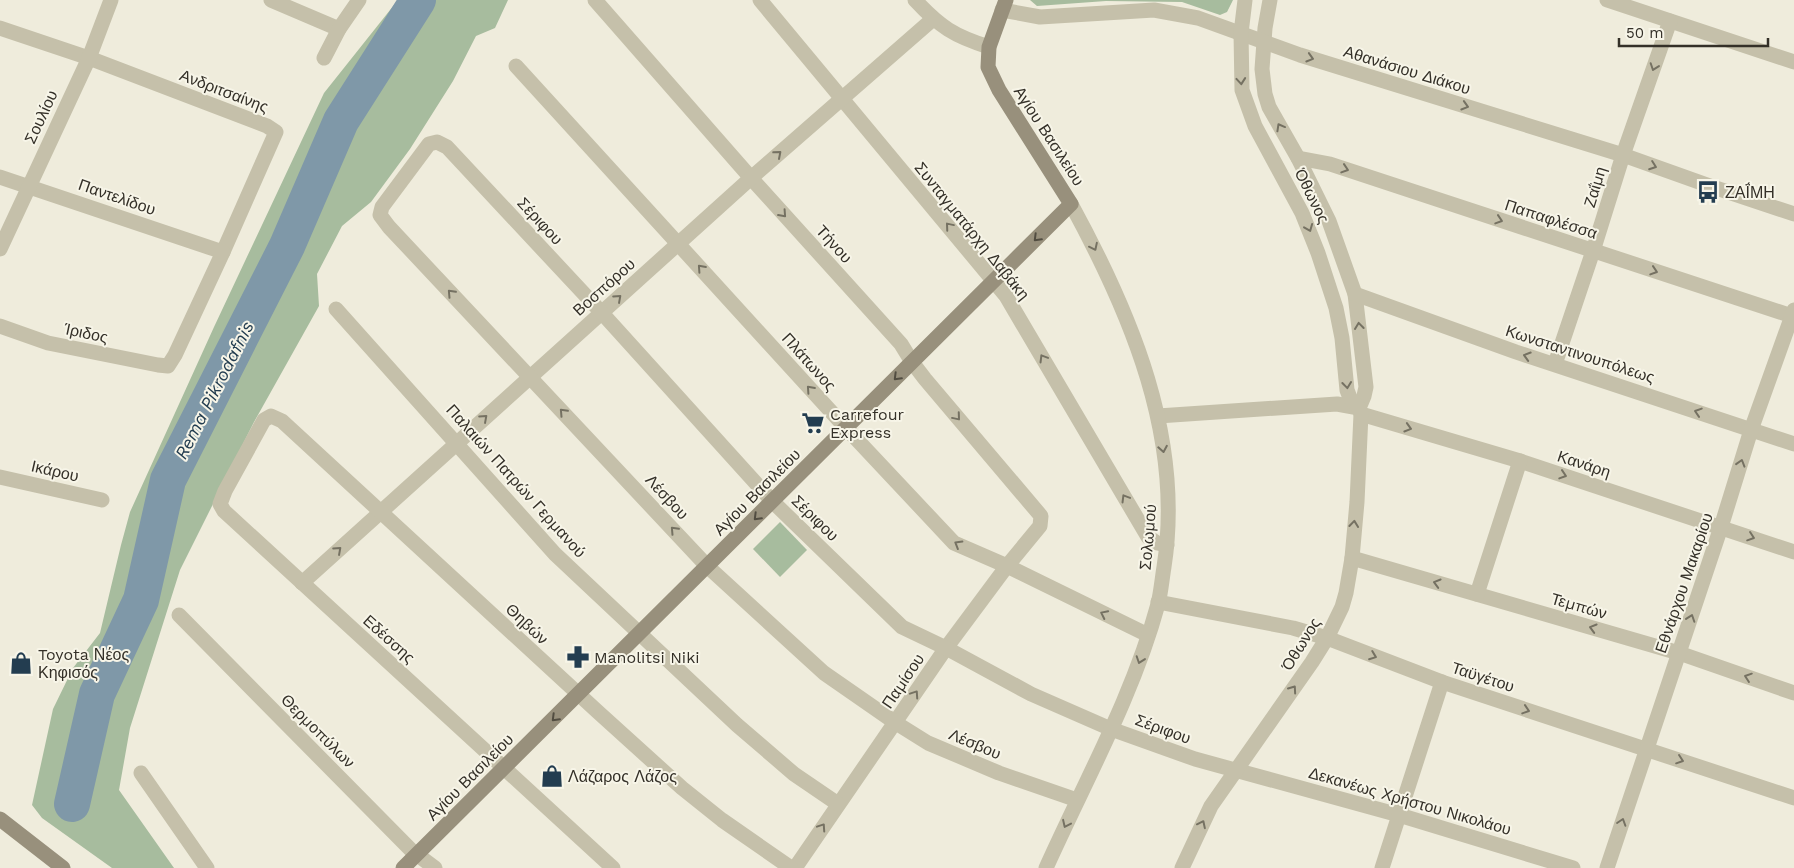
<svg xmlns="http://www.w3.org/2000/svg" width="1794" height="868" viewBox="0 0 1794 868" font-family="'Work Sans',sans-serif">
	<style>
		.green { fill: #a7bc9e }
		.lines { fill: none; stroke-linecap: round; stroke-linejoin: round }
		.river { stroke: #7f98a8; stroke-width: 36 }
		.street { stroke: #c5c0aa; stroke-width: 15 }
		.secondary { stroke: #98907c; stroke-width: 15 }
		.oneway { stroke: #757162 }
		.oneway2 { stroke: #524d41 }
		.labels { text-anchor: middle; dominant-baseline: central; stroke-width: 4; stroke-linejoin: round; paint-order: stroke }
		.street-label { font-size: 16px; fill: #343028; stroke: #f7f5e8 }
		.poi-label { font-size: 16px; fill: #343028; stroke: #f7f5e8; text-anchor: start }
		.water-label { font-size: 18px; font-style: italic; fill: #233d50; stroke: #f7f5e8 }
	</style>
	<rect width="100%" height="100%" fill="#efecdc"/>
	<g class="green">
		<polygon points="398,0 508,0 495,28 476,36 453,81 410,149 371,202 342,226 317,274 319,306 254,422 180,570 130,728 119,790 174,868 112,868 42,818 32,805 53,709 73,668 100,633 121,545 130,512 214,327 324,93"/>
		<polygon points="1030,0 1233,0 1227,12 1220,15 1182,2 1106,1 1037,6"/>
		<polygon points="780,522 807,550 780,577 753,549"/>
	</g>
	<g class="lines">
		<polyline class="river" points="72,804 97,694 141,600 168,480 287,246 341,121 418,0"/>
		<g class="street">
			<polyline points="271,0 339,29"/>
			<polyline points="595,0 751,178 901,344 912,362 925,379 1041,516 1040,526 1007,566 946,648 795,868"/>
			<polyline points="760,0 1006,296 1148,537 1157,543 1167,545"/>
			<path d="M915,0C940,27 954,36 989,47"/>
			<polyline points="1270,0 1265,28 1262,69 1265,94 1269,107 1298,158 1329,221 1355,294 1366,387 1364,396 1359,408"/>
			<polyline points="1607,0 1794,62"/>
			<polyline points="1002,10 1040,17 1154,10 1198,18 1300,55 1623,155 1710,186 1794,214"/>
			<polyline points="0,28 89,58 267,126 276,132 223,252 175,355 168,366 158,365 48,343 0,326"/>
			<polyline points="324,58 339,29 359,0"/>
			<polyline points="516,66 846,428 954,543 1007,566 1148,635"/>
			<polyline points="1298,158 1330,164 1792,316"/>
			<polyline points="0,177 223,252"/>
			<polyline points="0,249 89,58 111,0"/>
			<polyline points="1355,294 1516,352 1794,444"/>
			<polyline points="336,309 555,554 737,725 794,774 838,804"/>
			<polyline points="1555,364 1593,251 1623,155 1670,21"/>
			<polyline points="1361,414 1520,461 1794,552"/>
			<polyline points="1158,416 1337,404 1359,408"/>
			<polyline points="0,477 102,500"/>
			<polyline points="1352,558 1679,653 1794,693"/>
			<polyline points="302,583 751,178 933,19"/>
			<polyline points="1477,594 1520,461"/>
			<polyline points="1158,602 1293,628 1327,638 1442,682 1794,798"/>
			<polyline points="179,615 411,850 435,868"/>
			<polyline points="141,773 207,868"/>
			<polyline points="1077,800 999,773 928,743 896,723 824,673 707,566 389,227 380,215 382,207 429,144 437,142 447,147 602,313 772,501 902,627 946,648 1031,694 1111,729 1195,759 1399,815 1573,868"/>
			<polyline points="613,868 224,511 220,504 225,491 264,420 271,416 282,421 598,712 682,788 722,820 791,868"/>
			<path d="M1046,868C1085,781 1133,696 1158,604C1161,592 1162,579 1164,567C1184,438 1131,314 1071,204"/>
			<polyline points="1182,868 1211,806 1312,662 1327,638 1342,607 1346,593 1352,558 1357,502 1361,414 1359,408 1350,398 1347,390 1342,338 1336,308 1318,253 1302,213 1255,126 1242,90 1241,33 1245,0"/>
			<polyline points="1382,868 1442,682"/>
			<polyline points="1607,868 1721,527 1751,430 1794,310"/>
		</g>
		<g class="secondary">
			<polyline points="0,819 63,868"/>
			<polyline points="403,868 1071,204 999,90 988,67 989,47 1006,0"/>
		</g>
	</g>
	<defs><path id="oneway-chevron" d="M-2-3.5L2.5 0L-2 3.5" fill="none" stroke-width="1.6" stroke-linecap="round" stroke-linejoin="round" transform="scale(1.25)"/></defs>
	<g class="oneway">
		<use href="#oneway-chevron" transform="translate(1310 58) rotate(17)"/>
		<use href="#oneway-chevron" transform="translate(1654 67) rotate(109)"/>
		<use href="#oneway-chevron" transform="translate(1241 81) rotate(85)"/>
		<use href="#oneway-chevron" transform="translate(1465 106) rotate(17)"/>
		<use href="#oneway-chevron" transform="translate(1280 127) rotate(-119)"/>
		<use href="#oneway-chevron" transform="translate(778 154) rotate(-41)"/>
		<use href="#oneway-chevron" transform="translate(1653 166) rotate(20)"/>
		<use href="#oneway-chevron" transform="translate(1345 169) rotate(18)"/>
		<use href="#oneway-chevron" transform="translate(783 214) rotate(48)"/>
		<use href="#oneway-chevron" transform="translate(1499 220) rotate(18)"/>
		<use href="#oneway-chevron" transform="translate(949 226) rotate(-130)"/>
		<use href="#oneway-chevron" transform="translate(1309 228) rotate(68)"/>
		<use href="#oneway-chevron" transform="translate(1094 247) rotate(64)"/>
		<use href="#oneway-chevron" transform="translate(701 268) rotate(-132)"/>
		<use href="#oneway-chevron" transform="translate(1654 271) rotate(18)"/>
		<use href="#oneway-chevron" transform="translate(451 293) rotate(-133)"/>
		<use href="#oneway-chevron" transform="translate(618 298) rotate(-42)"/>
		<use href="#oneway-chevron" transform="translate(1359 326) rotate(-97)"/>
		<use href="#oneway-chevron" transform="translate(1527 356) rotate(-163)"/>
		<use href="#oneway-chevron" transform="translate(1043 358) rotate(-121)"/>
		<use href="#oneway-chevron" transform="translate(1347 385) rotate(83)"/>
		<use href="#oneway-chevron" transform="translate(810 389) rotate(-132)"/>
		<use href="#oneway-chevron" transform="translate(563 412) rotate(-133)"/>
		<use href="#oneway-chevron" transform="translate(1698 412) rotate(-162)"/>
		<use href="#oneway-chevron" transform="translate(957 417) rotate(50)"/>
		<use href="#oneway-chevron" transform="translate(484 418) rotate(-42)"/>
		<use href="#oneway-chevron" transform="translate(1408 428) rotate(17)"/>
		<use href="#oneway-chevron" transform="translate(1163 449) rotate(80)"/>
		<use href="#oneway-chevron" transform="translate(1741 463) rotate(-73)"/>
		<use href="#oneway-chevron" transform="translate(1563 475) rotate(18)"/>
		<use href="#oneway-chevron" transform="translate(1125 498) rotate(-121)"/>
		<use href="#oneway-chevron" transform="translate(1354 524) rotate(-84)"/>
		<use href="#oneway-chevron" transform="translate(674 530) rotate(-133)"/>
		<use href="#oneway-chevron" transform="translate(1751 537) rotate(19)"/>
		<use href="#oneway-chevron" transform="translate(958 544) rotate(-149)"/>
		<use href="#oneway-chevron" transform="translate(338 550) rotate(-42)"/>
		<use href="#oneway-chevron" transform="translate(1437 583) rotate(-164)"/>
		<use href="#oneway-chevron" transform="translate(1104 614) rotate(-154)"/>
		<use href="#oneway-chevron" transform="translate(1691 618) rotate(-71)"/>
		<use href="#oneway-chevron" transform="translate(1593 628) rotate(-164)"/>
		<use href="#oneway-chevron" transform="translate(1373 656) rotate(21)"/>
		<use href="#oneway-chevron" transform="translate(1140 660) rotate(109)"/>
		<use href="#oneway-chevron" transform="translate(1748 677) rotate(-161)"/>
		<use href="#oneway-chevron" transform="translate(1293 689) rotate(-55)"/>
		<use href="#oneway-chevron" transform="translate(915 694) rotate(-56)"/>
		<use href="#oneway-chevron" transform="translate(1526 710) rotate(18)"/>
		<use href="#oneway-chevron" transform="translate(1680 760) rotate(19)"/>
		<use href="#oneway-chevron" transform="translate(1622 822) rotate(-72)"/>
		<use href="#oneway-chevron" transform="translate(1066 824) rotate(115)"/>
		<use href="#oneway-chevron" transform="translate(1202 824) rotate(-64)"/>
		<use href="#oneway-chevron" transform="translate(822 827) rotate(-56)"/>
	</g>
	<g class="oneway2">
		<use href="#oneway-chevron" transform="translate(1037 238) rotate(135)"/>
		<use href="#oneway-chevron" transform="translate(897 377) rotate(135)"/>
		<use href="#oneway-chevron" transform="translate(757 517) rotate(135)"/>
		<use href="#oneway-chevron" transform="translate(555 718) rotate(135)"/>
	</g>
	<defs>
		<symbol id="bus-bare" viewBox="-9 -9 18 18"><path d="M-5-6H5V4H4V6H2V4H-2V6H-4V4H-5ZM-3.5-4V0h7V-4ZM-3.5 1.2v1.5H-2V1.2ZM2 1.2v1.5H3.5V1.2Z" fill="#233d50" stroke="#f7f5e8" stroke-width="2.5" paint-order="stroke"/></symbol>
		<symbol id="supermarket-bare" viewBox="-9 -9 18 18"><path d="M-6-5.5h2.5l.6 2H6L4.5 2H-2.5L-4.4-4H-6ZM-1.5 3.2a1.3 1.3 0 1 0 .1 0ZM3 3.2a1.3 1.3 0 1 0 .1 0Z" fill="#233d50" stroke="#f7f5e8" stroke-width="2.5" paint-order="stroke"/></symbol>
		<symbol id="pharmacy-bare" viewBox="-9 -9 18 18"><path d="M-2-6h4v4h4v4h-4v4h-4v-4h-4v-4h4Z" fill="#233d50" stroke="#f7f5e8" stroke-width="2.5" paint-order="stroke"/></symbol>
		<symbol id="shop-bare" viewBox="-9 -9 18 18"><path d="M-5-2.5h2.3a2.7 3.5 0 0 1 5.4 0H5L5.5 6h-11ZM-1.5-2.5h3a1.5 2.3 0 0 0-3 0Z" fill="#233d50" stroke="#f7f5e8" stroke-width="2.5" paint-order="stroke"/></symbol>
	</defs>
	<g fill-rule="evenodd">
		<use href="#bus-bare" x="1692" y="176" width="32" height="32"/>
		<use href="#supermarket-bare" x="797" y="407" width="32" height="32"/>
		<use href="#pharmacy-bare" x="562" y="641" width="32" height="32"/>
		<use href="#shop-bare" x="5" y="647" width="32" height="32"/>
		<use href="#shop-bare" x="536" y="760" width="32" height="32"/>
	</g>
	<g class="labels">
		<g class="street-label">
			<text transform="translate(1407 70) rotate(17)">Αθανάσιου Διάκου</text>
			<text transform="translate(224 91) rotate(21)">Ανδριτσαίνης</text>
			<text transform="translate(41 117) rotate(-65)">Σουλίου</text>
			<text transform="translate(1049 136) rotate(57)">Αγίου Βασιλείου</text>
			<text transform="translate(1595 187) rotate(-73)">Ζαΐμη</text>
			<text transform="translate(1312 196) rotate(64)">Όθωνος</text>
			<text transform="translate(117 197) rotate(19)">Παντελίδου</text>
			<text transform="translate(1551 219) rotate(18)">Παπαφλέσσα</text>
			<text transform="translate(540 221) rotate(47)">Σέριφου</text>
			<text transform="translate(972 231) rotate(51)">Συνταγματάρχη Δαβάκη</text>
			<text transform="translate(834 244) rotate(48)">Τήνου</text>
			<text transform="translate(604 287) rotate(-42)">Βοσπόρου</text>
			<text transform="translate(86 333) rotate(12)">Ίριδος</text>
			<text transform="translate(1580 354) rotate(18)">Κωνσταντινουπόλεως</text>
			<text transform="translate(809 362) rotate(48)">Πλάτωνος</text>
			<text transform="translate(1584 464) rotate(18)">Κανάρη</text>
			<text transform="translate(55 471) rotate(13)">Ικάρου</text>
			<text transform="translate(516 481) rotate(48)">Παλαιών Πατρών Γερμανού</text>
			<text transform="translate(757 492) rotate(-45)">Αγίου Βασιλείου</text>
			<text transform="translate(667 497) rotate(47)">Λέσβου</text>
			<text transform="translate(815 518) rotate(44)">Σέριφου</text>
			<text transform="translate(1148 537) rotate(-85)">Σολωμού</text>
			<text transform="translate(1684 583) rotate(-71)">Εθνάρχου Μακαρίου</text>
			<text transform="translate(1579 606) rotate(16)">Τεμπών</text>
			<text transform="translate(527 624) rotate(43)">Θηβών</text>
			<text transform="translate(389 639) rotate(42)">Εδέσσης</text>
			<text transform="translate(1301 644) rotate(-58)">Όθωνος</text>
			<text transform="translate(1483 677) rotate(18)">Ταϋγέτου</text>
			<text transform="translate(903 681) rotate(-56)">Παμίσου</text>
			<text transform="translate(1163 729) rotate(20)">Σέριφου</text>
			<text transform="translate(318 731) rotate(45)">Θερμοπύλων</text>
			<text transform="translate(975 744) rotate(23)">Λέσβου</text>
			<text transform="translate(470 777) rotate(-45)">Αγίου Βασιλείου</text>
			<text transform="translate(1410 801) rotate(16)">Δεκανέως Χρήστου Νικολάου</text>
		</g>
		<g class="poi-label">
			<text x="1725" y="192">ΖΑΪ́ΜΗ</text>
			<text x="830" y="414">Carrefour<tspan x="830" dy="18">Express</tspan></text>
			<text x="38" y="654">Toyota Νέος<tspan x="38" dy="18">Κηφισός</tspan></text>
			<text x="594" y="657">Manolitsi Niki</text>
			<text x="568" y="776">Λάζαρος Λάζος</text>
		</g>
		<g class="water-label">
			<text transform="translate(214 390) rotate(-63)">Rema Pikrodafnis</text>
		</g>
	</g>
	<path d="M1619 38v8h149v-8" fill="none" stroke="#343028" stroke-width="2.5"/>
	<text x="1626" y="38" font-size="15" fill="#343028" stroke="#f7f5e8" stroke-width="4" paint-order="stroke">50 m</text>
</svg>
